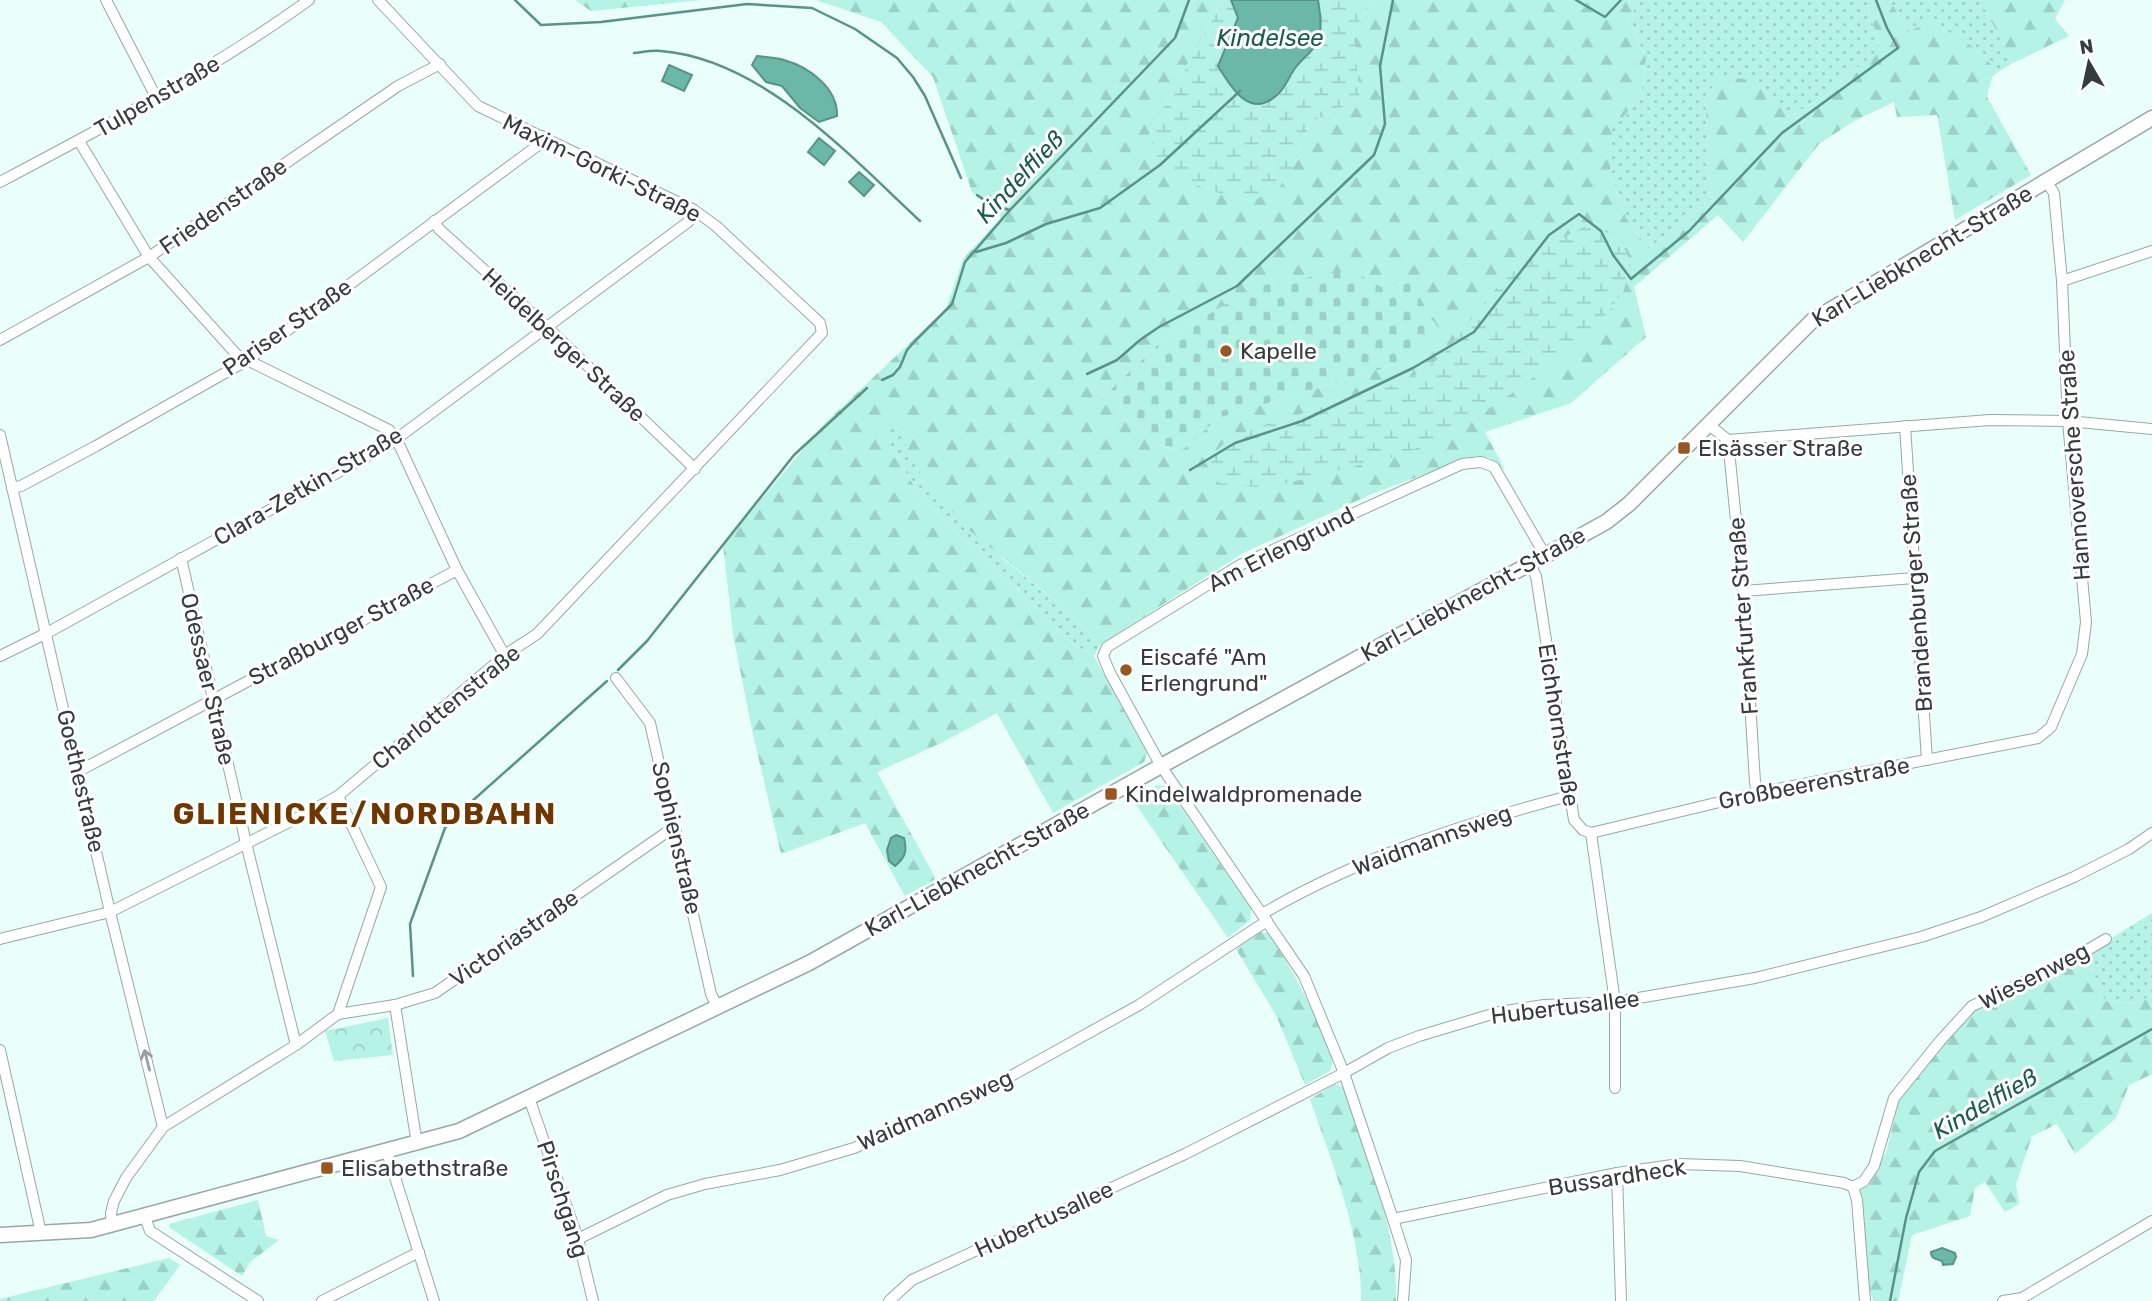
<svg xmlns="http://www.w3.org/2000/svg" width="2152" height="1301" viewBox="0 0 2152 1301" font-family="Rubik,sans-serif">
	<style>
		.grass { fill: url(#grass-dots) }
		.forest { fill: url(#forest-firs); fill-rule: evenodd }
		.wetland { fill: url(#wetland-marsh) }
		.cemetery { fill: url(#cemetery-stones) }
		.park { fill: url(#park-crowns) }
		.water { fill: #6bb7a8; stroke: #5b9288; stroke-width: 2 }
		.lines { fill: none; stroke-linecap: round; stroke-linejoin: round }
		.stream { stroke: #5b9288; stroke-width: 2.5 }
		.street-casing { stroke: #96a9a4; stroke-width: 12 }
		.secondary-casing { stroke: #96a9a4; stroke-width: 17 }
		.street { stroke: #fff; stroke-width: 10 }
		.secondary { stroke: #fff; stroke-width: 14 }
		.oneway { stroke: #9a9e9e }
		.poi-dot { fill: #985622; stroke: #fff; stroke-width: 2.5 }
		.labels { text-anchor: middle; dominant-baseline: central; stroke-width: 6; stroke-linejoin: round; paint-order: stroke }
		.street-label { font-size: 23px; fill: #353d3c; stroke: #fff }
		.poi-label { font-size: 23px; fill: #353d3c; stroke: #fff; text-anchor: start }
		.water-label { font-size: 24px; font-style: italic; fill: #1b5b50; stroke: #fff }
		.district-label { font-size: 30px; font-weight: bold; letter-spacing: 2px; fill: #6f3600; stroke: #fff }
	</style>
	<defs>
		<pattern id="grass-dots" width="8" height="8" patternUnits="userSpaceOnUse" patternTransform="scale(1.75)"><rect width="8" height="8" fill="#b4f3e5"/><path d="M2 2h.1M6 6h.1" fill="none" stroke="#9bd1c5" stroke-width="1.8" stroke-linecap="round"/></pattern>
		<pattern id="forest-firs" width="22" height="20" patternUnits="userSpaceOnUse" patternTransform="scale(1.75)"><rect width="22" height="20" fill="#b4f3e5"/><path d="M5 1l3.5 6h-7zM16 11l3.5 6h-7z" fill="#9bd1c5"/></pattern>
		<pattern id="wetland-marsh" width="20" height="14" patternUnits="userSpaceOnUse" patternTransform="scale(1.75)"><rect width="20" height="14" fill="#b4f3e5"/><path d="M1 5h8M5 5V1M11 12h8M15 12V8" fill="none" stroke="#9bd1c5"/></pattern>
		<pattern id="cemetery-stones" width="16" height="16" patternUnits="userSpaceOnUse" patternTransform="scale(1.75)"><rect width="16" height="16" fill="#b4f3e5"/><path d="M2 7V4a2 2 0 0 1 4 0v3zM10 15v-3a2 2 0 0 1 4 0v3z" fill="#9bd1c5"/></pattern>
		<pattern id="park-crowns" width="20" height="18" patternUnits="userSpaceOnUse" patternTransform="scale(1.75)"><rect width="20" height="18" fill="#b4f3e5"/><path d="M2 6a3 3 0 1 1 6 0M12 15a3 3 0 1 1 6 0" fill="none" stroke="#9bd1c5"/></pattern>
	</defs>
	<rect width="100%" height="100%" fill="#eafffa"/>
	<g class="grass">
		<polygon points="1640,0 1867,0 1880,49 1821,98 1789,117 1756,80 1705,96 1711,200 1648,249 1626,218 1610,175 1611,130 1641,96 1646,58 1628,20"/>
		<polygon points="1890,0 1980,0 2013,63 1998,72 1978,50 1908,32"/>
		<polygon points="897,418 911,457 1003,559 1063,607 1100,645 1094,656 1073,644 922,499 891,448 887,432"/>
		<polygon points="2152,913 2152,994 2140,1003 2105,1001 2086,954"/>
	</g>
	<g class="forest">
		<polygon points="575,0 702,0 591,11"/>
		<path d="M816,0H1223L1149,134L1294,166L1310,122L1360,99L1353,30L1374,0H1640L1628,20L1646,58L1641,96L1612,130L1610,175L1626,218L1648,249L1711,200L1705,96L1720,77L1756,80L1789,117L1821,98L1880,49L1867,0H1890L1908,32L1931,21L1978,50L1998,72L1992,77L1987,97L2031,175L1955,220L1937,115L1897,117L1894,102L1854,121L1819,144L1743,242L1718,215L1634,287L1646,337L1571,403L1485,432L1505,470L1490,458L1475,456L1374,493L1243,553L1100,645L1063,607L969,530L924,480L911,457L897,419L887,432L891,448L922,499L1073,644L1094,656L1147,753L1144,762L1053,813L997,713L941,743L877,772L936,879L905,896L865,823L781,854L752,730L733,634L723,545L826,422L946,309L963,259L1001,218L972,192L933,77L881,22ZM1383,288L1404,362L1218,418L1176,451L1159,444L1101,399L1162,341L1221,307Z"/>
		<polygon points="1980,0 2065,0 2055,19 2069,36 2013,63"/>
		<polygon points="1157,785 1167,787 1251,909 1250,920 1228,938 1132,799"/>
		<path d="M1258,932L1268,933C1296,973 1316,1016 1333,1061L1330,1071L1305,1085L1276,1015L1236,949Z"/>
		<polygon points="2086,954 2105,1001 2140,1003 2152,994 2152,1074 2129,1085 2116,1118 2075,1154 2057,1124 2032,1136 2016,1184 2019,1204 2005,1212 1985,1182 1975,1188 1970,1216 1912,1235 1898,1301 1873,1301 1866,1278 1860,1190 1886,1153 1900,1096 1960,1021 1976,1008"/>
		<path d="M1335,1084L1344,1088C1367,1154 1398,1230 1396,1301H1361C1362,1235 1331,1160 1310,1099Z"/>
		<polygon points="258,1200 266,1236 279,1240 250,1262 242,1276 170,1228 169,1224"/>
		<polygon points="169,1258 180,1265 154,1301 0,1301 0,1299"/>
	</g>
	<g class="wetland">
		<path d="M1223,0H1231L1238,18L1218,66L1241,98L1285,85C1307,48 1325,48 1318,0H1374L1353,30L1360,99L1310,122L1294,166L1276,192L1247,202L1178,179L1160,165L1149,134Z"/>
		<polygon points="1588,225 1619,237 1631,263 1624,290 1595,330 1517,390 1455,430 1404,454 1288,483 1256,487 1219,483 1212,472 1211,457 1225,442 1251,429 1388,387 1417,374 1442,356 1505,277 1558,240"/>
	</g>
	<polygon class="cemetery" points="1351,270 1383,288 1408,278 1438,328 1404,362 1218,418 1184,449 1177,451 1159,444 1101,399 1162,341 1221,307 1264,285"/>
	<polygon class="park" points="388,1018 393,1055 334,1061 325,1031"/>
	<g class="water">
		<path d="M1231,0H1318C1320,13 1323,30 1317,43C1312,52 1302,59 1296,67C1289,76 1286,87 1278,94C1250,121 1231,87 1218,66L1238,18Z"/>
		<path d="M757,56C766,57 776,57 784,60C809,67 838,88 837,116L819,122L800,108L782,86L766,82L752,65Z"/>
		<polygon points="669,65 692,75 684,91 662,81"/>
		<polygon points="819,138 835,151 824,165 808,152"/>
		<polygon points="859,172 874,185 864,196 849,182"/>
		<path d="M896,835L904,838C907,850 906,857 895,866L889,861L887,850L891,838Z"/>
		<path d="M1942,1248L1955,1253L1956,1257L1953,1264L1943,1265L1942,1261C1936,1259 1931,1259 1931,1252Z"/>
	</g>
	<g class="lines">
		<g class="stream">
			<polyline points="515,0 541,25 601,22 747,4 812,8 855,29 897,58 913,77 925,96 961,178"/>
			<polyline points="1576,0 1605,17 1621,0"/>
			<path d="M634,53C643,52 653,50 661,51C762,59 850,156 920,221"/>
			<polyline points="977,195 993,206 1010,210"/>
			<polyline points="976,252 1006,243 1046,224 1100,208 1160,165 1240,91"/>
			<polyline points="1087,374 1117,360 1140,340 1159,327 1237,286 1374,155 1385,124 1380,66 1393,0"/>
			<polyline points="882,380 893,375 900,367 907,350 915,341 952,304 965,262 1010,210 1175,38 1189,0"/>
			<polyline points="1190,470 1235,443 1302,421 1413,368 1474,332 1549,235 1579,214 1601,231 1613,255 1631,279 1689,231 1782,133 1898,48 1887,28 1876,0"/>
			<polyline points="618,670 647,641 794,455 867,388"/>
			<polyline points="413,976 410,924 445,828 451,820 607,681"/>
			<polyline points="1890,1301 1906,1218 1919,1172 1935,1151 2152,1029"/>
		</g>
		<defs>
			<g id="street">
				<polyline points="106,0 157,99"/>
				<polyline points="79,141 149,257 237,355 389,430 396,438 457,570 505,656"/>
				<path d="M0,182C106,126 212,70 309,0"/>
				<polyline points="434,221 439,229 546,326 695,469"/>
				<polyline points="2062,281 2152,251"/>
				<polyline points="0,340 149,257 398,86 440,64"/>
				<polyline points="1708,424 1728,440 1990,420 2068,421 2152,429"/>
				<polyline points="1905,426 1927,760"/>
				<polyline points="0,435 110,912 163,1127"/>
				<polyline points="1728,440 1743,591 1755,782 1757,793"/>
				<polyline points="12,488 21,486 96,446 246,361 537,146 542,136"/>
				<polyline points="181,558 246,843 296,1045"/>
				<polyline points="1529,563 1536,576 1574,820 1583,830 1591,833 1615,1002 1615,1088"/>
				<polyline points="1743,591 1915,578"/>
				<polyline points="0,656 47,633 391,443 688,222 694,210"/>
				<polyline points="616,678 650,723 711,994 718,1008"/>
				<polyline points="79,771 457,570"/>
				<polyline points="1591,833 1757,793 2038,738 2051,727 2082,654 2086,622 2068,421 2062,281 2054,193 2046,181"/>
				<path d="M1262,914C1358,858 1462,824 1569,796"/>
				<polyline points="0,939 110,912 309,812 338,796"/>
				<polyline points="395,1005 417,1144"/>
				<polyline points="338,1014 395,1005 435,993 667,832 676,830"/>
				<polyline points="0,1050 41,1233"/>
				<polyline points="529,1098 578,1239 593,1301"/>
				<polyline points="387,1152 434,1301"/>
				<polyline points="1617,1173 1621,1301"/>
				<polyline points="1853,1187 1864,1181 1874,1166 1894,1098 1940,1041 1972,1006 2071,960 2106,939"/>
				<polyline points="145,1217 150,1231 258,1301"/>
				<polyline points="1393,1219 1617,1173 1679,1164 1740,1166 1844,1183 1853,1187 1857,1200 1865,1301"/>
				<polyline points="112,1225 111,1213 114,1201 126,1178 163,1127 296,1045 338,1014 381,887 338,796 508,653 537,634 822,333 820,323 716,226 694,210 478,106 378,0"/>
				<polyline points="578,1239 667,1195 705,1184 780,1170 854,1148 975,1096 1139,1005 1267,921"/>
				<polyline points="322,1301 419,1252"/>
				<polyline points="889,1301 912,1280 1185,1154 1344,1073 1388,1048 1419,1036 1499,1012 1544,1005 1615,1002 1755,978 1921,937 1981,917 2074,877 2129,849 2152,833"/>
				<polyline points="1403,1301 1406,1260 1393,1219 1344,1073 1304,976 1161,766 1110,673 1103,656 1107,647 1240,565 1462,464 1481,462 1494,467 1545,555"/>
				<polyline points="2003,1301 2022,1298 2152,1221"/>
			</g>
			<polyline id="secondary" points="0,1235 91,1230 459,1131 809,963 1161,766 1606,522 1629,504 1813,320 2152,118"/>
		</defs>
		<use href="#street" class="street-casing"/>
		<use href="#secondary" class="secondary-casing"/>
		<use href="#street" class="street"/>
		<use href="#secondary" class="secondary"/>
	</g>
	<defs><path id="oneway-shaft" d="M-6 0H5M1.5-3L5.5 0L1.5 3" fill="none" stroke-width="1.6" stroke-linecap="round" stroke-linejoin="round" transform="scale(1.75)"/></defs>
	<use class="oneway" href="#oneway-shaft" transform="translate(147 1060) rotate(-104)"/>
	<g class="poi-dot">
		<circle cx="1226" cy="351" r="7"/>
		<rect x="1677" y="441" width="14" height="14" rx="3.5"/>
		<circle cx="1126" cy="670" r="7"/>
		<rect x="1104" y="787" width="14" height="14" rx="3.5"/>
		<rect x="320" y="1161" width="14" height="14" rx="3.5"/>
	</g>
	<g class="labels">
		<g class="street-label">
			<text transform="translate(157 96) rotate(-30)">Tulpenstraße</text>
			<text transform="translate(602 168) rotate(26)">Maxim-Gorki-Straße</text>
			<text transform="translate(223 206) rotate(-35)">Friedenstraße</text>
			<text transform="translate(1922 256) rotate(-31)">Karl-Liebknecht-Straße</text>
			<text transform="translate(287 327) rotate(-35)">Pariser Straße</text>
			<text transform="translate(564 345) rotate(43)">Heidelberger Straße</text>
			<text transform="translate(2074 465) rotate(-94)">Hannoversche Straße</text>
			<text transform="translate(308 486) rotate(-30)">Clara-Zetkin-Straße</text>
			<text transform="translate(1281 549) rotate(-27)">Am Erlengrund</text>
			<text transform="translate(1916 593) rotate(-94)">Brandenburger Straße</text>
			<text transform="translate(1473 594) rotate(-29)">Karl-Liebknecht-Straße</text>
			<text transform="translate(1743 616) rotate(-94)">Frankfurter Straße</text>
			<text transform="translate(341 631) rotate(-28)">Straßburger Straße</text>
			<text transform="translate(208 679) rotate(77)">Odessaer Straße</text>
			<text transform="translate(446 707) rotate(-39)">Charlottenstraße</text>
			<text transform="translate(1559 725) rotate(81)">Eichhornstraße</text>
			<text transform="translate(81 781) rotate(77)">Goethestraße</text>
			<text transform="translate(1814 783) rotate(-11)">Großbeerenstraße</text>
			<text transform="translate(677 838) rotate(77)">Sophienstraße</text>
			<text transform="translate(1432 840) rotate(-20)">Waidmannsweg</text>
			<text transform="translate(977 869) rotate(-29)">Karl-Liebknecht-Straße</text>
			<text transform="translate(514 938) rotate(-35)">Victoriastraße</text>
			<text transform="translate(2034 976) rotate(-27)">Wiesenweg</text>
			<text transform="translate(1565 1007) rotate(-7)">Hubertusallee</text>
			<text transform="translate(935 1110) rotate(-24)">Waidmannsweg</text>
			<text transform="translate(1617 1177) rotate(-9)">Bussardheck</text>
			<text transform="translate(563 1199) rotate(72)">Pirschgang</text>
			<text transform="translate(1044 1219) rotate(-25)">Hubertusallee</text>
		</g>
		<g class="poi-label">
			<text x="1240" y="351">Kapelle</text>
			<text x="1698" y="448">Elsässer Straße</text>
			<text x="1140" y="657">Eiscafé "Am<tspan x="1140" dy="26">Erlengrund"</tspan></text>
			<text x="1125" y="794">Kindelwaldpromenade</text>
			<text x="341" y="1168">Elisabethstraße</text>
		</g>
		<g class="water-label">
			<text x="1270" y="38">Kindelsee</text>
			<text transform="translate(1020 177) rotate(-47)">Kindelfließ</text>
			<text transform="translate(1985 1104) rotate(-30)">Kindelfließ</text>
		</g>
		<g class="district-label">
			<text x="365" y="814">GLIENICKE/NORDBAHN</text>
		</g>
	</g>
	<g transform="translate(2089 63) rotate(351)" stroke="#ffffff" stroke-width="5" paint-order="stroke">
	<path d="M0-5L12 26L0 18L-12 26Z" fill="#353d3c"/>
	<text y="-10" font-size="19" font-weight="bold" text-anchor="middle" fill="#353d3c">N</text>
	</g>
</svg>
